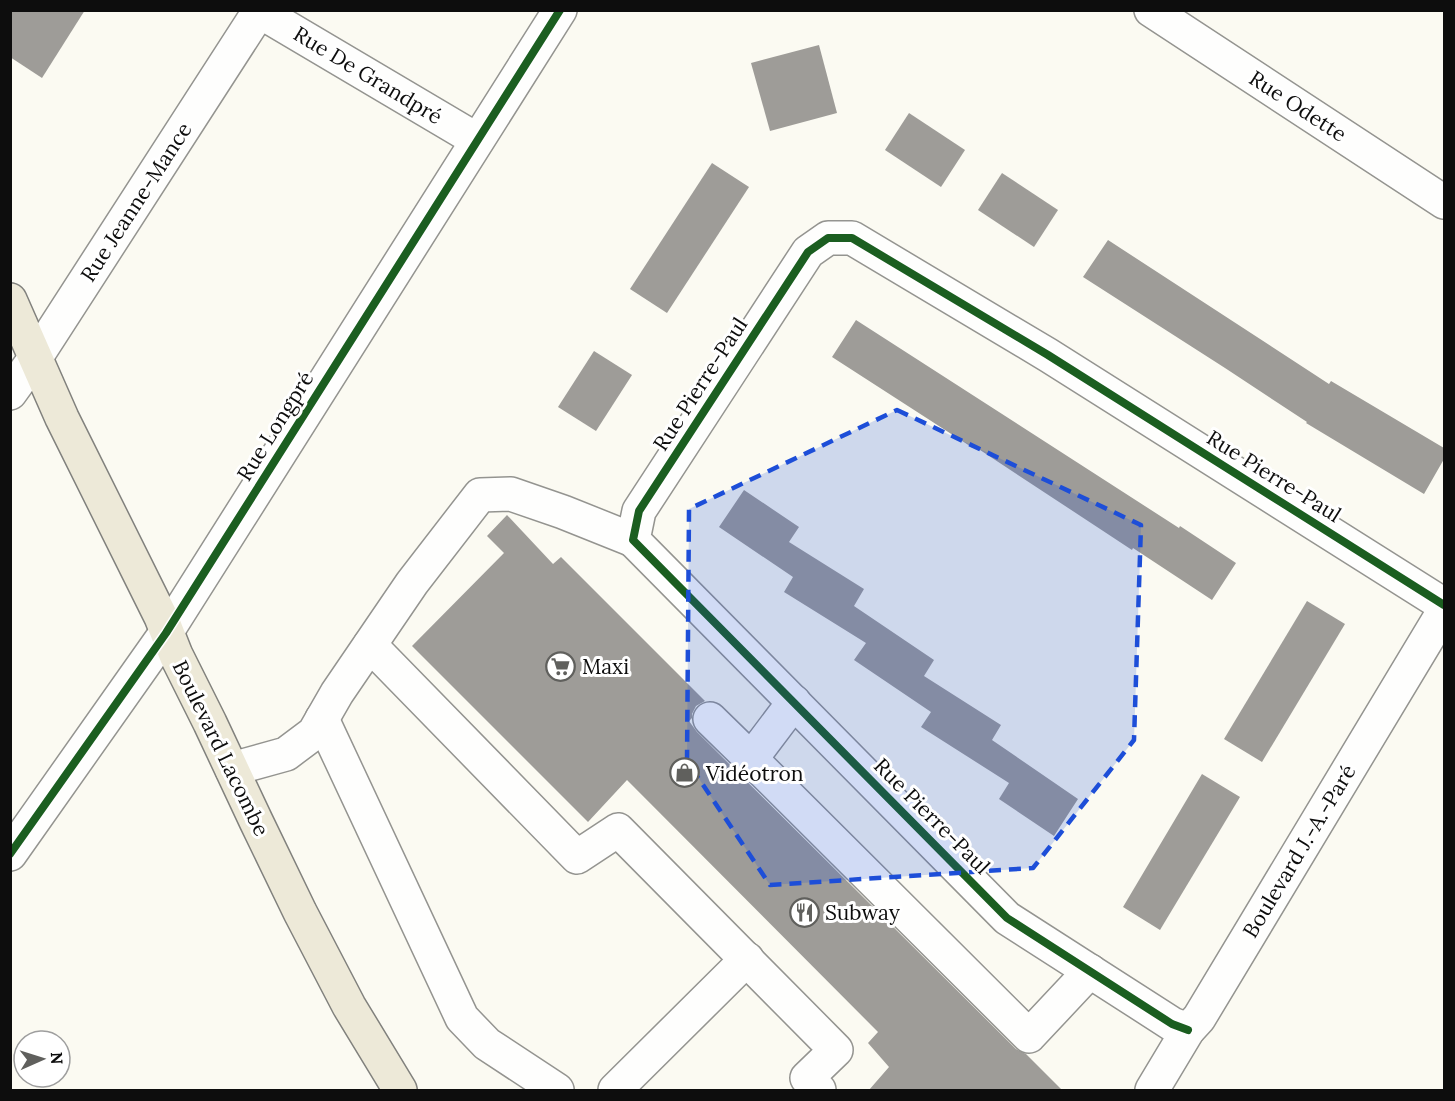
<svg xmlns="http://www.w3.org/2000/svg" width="1455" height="1101" viewBox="0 0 1455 1101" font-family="Lora,serif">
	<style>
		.building { fill: #9e9c98 }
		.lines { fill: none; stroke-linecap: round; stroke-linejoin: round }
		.minor-casing { stroke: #949490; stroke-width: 36 }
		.major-casing { stroke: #81817d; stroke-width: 36 }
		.minor { stroke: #fefefd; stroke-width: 33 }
		.major { stroke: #ede9d8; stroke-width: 33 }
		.cycleway-casing { stroke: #fff; stroke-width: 11 }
		.cycleway { stroke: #1b5e20; stroke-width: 8 }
		.marked { fill: #1d4ed8; fill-opacity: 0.2; stroke: #1d4ed8; stroke-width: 4.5; stroke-dasharray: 12 8; stroke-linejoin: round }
		.labels { text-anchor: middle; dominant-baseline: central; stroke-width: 6; stroke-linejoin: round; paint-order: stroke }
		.street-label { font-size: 21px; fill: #0d0d0d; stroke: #fff }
		.poi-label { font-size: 21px; fill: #0d0d0d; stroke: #fff; text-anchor: start }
	</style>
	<rect width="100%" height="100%" fill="#fbfaf2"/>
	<g class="building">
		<polygon points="10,10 85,10 42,78 10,57"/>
		<polygon points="819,45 837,113 770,131 751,63"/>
		<polygon points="909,113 965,150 941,187 885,150"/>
		<polygon points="712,163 749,187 667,313 630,289"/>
		<polygon points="1002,173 1058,210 1034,247 978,210"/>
		<polygon points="1108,240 1329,384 1331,381 1444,448 1444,459 1424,494 1306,423 1307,422 1225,368 1083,277"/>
		<polygon points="856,320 1179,528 1180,526 1236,563 1212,600 1133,548 1132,550 974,446 973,448 832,357"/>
		<polygon points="594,351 632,375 596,431 558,407"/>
		<polygon points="744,490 799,527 789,542 864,589 854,606 934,660 924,676 1001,725 992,740 1078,799 1054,836 999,799 1009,783 921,727 931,712 854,660 866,643 784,592 793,577 719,527"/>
		<polygon points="507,515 553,564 561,557 705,701 696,706 692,714 692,718 689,721 697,732 1016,1049 1026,1054 1062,1090 869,1090 889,1067 868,1043 878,1032 627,780 588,822 412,646 504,553 487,536"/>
		<polygon points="1307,601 1345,624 1262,762 1224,739"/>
		<polygon points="1202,774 1240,797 1160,930 1123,907"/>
	</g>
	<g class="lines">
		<defs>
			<g id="minor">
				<polyline points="1151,10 1444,202"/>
				<polyline points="259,11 477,140"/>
				<polyline points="10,393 36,357 260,10"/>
				<polyline points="370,645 577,857 618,830 836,1050 807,1078 819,1090"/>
				<polyline points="794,702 751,759 1029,1036 1090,971"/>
				<polyline points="322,719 462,1018 487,1044 557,1090"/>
				<polyline points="710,719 751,759"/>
				<polyline points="232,769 286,754 314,733 337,693 412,583 480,495 511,494 563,512 633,540"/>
				<polyline points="10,854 166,633 560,10"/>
				<polyline points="1188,1030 1172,1024 1007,918 633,540 639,511 808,252 828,238 852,238 1048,355 1444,605"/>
				<polyline points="615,1090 747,959"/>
				<polyline points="1152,1090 1188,1030 1199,1018 1444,611"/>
			</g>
			<polyline id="major" points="10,300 62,418 161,617 176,655 210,723 256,821 300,912 349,1006 400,1090"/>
		</defs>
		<use href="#minor" class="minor-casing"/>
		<use href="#major" class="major-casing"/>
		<use href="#minor" class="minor"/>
		<use href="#major" class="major"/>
		<defs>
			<g id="cycleway">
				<polyline points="10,854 166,633 560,10"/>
				<polyline points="1188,1030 1172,1024 1007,918 633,540 639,511 808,252 828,238 852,238 1048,355 1444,605"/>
			</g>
		</defs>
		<use href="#cycleway" class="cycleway-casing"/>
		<use href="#cycleway" class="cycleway"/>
	</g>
	<path class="marked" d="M897,410L1141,525L1134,740L1033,868L770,885L687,761L689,509Z"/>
	<defs>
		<symbol id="supermarket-ring" viewBox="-11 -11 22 22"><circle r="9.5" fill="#fff" stroke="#60605d" stroke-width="1.5"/><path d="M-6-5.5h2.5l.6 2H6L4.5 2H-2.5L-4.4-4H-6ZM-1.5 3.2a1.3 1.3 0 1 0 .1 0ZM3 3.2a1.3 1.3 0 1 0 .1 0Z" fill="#60605d"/></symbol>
		<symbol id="shop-ring" viewBox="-11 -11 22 22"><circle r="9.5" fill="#fff" stroke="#60605d" stroke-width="1.5"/><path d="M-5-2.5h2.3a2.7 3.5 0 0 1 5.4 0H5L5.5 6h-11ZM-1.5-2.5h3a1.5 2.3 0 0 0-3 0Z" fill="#60605d"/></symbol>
		<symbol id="restaurant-ring" viewBox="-11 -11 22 22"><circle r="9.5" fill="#fff" stroke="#60605d" stroke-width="1.5"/><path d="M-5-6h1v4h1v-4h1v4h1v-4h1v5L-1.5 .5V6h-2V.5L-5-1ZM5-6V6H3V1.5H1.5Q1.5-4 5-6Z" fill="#60605d"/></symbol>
	</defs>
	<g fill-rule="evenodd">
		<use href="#supermarket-ring" x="544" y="650" width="33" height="33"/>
		<use href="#shop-ring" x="668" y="756" width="33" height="33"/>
		<use href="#restaurant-ring" x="788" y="896" width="33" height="33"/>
	</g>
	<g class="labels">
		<g class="street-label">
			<text transform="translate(368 75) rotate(31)">Rue De Grandpré</text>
			<text transform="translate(1298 106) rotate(33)">Rue Odette</text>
			<text transform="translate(136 202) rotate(-57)">Rue Jeanne-Mance</text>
			<text transform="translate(700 384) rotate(-57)">Rue Pierre-Paul</text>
			<text transform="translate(275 426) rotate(-58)">Rue Longpré</text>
			<text transform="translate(1274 476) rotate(32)">Rue Pierre-Paul</text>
			<text transform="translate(221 748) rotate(64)">Boulevard Lacombe</text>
			<text transform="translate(932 816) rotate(45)">Rue Pierre-Paul</text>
			<text transform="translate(1299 851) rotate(-59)">Boulevard J.-A.-Paré</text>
		</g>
		<g class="poi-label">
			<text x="582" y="666">Maxi</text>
			<text x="706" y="773">Vidéotron</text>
			<text x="825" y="912">Subway</text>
		</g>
	</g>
	<rect width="1455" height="1101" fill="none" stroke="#0d0d0d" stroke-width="24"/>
	<g transform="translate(42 1059) rotate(87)"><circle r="28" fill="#ffffff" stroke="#9e9e9e" stroke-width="1.5"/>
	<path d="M0-4.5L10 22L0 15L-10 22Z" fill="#60605d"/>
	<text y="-9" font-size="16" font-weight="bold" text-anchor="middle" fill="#0d0d0d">N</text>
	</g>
</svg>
